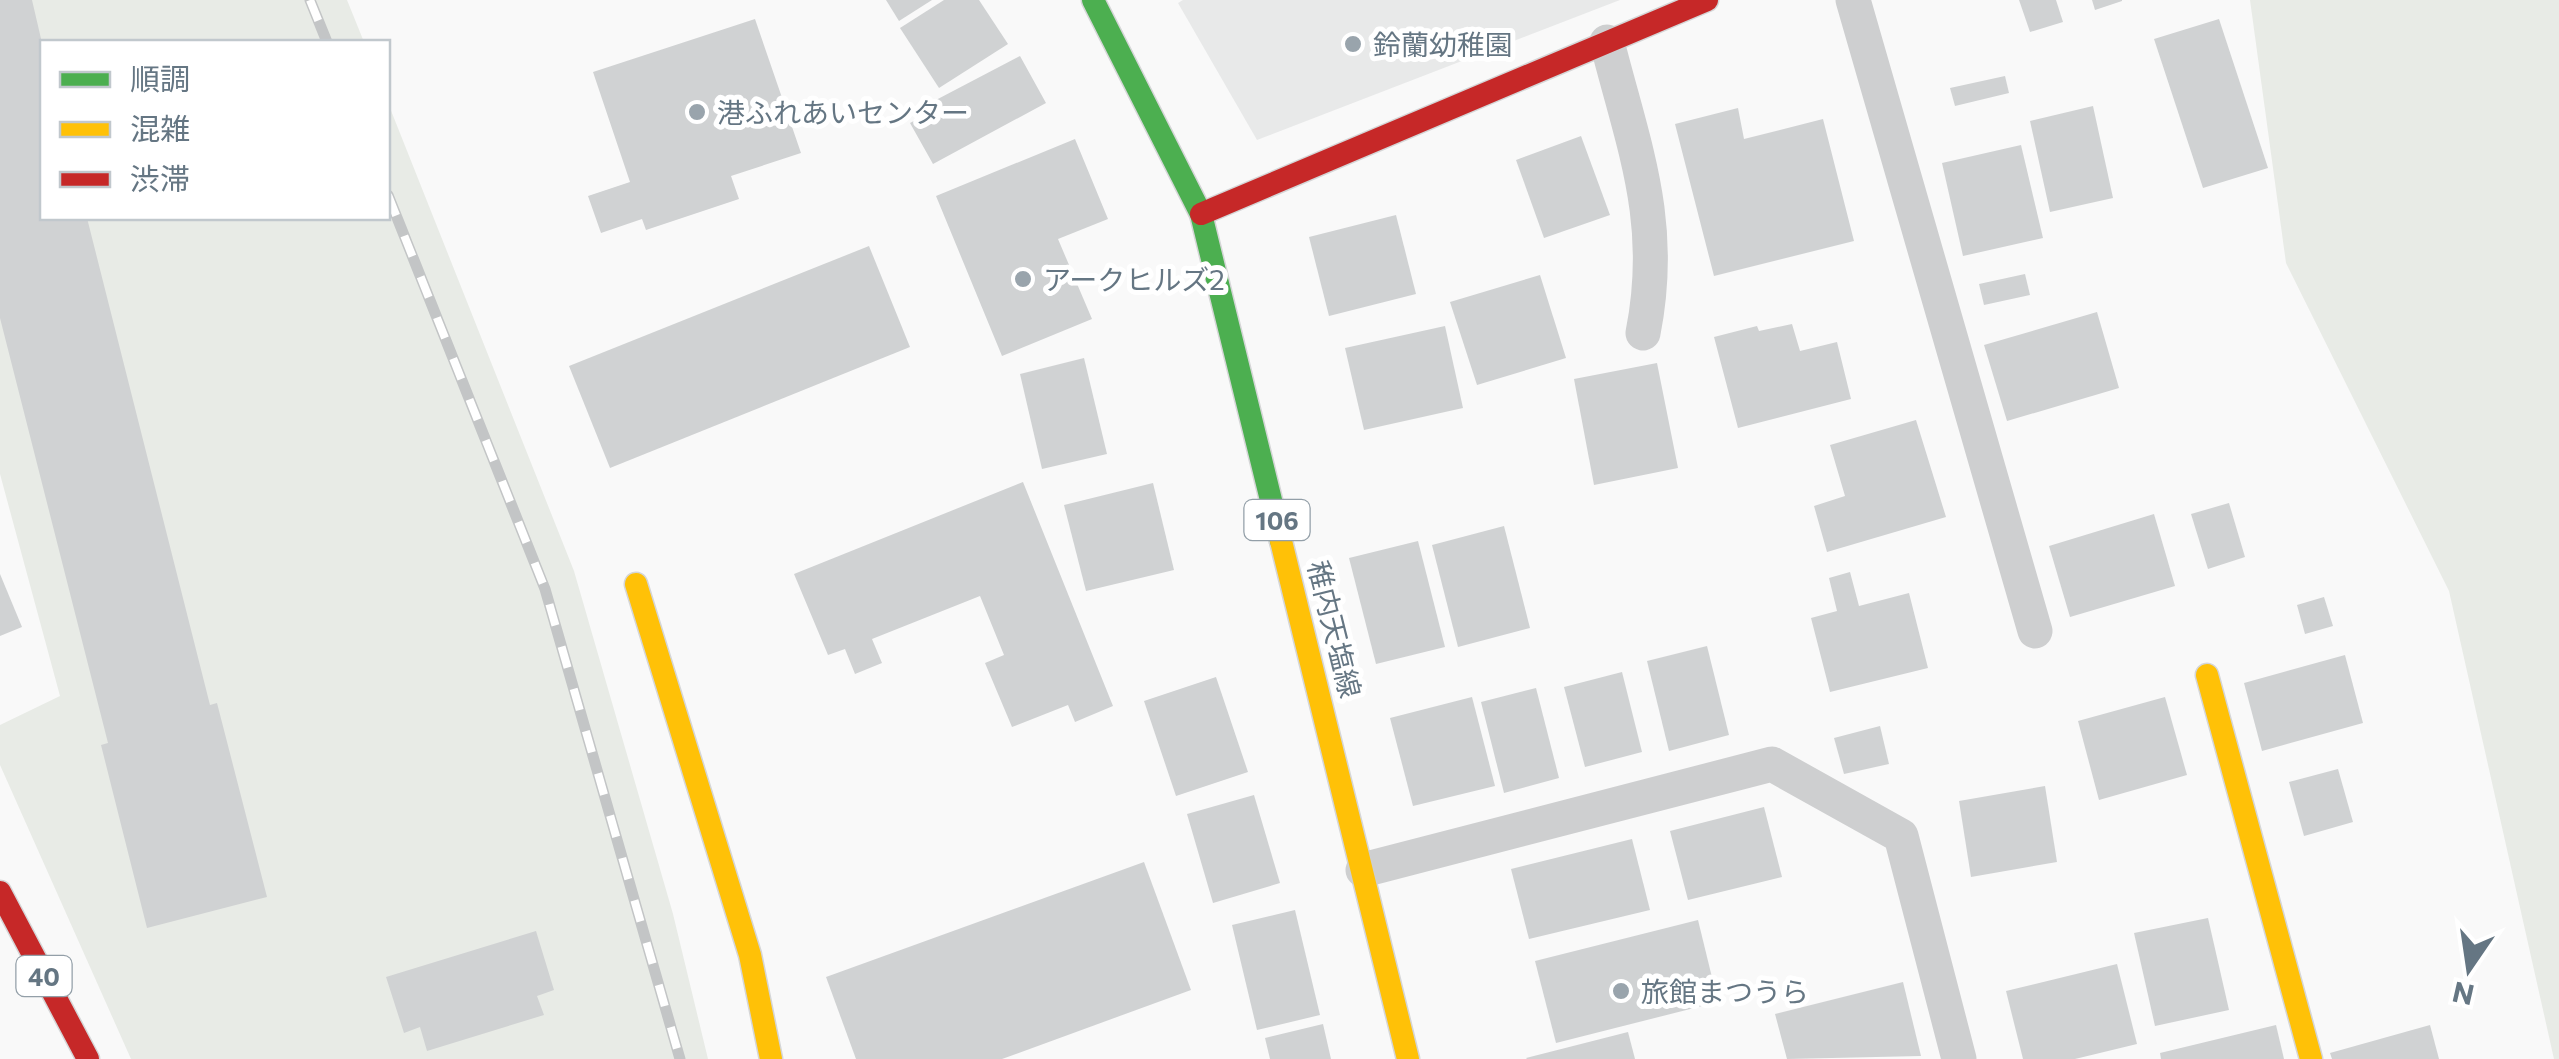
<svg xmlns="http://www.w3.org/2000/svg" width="2559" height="1059" viewBox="0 0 2559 1059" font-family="Commissioner,'Noto Sans JP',sans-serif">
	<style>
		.built { fill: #e8e9e9 }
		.green { fill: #e8ebe6 }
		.building { fill: #d0d2d3 }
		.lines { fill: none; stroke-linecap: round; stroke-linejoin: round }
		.fast-casing { stroke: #d5d6d7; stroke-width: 25 }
		.slow-casing { stroke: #d5d6d7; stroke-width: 25 }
		.jam-casing { stroke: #d5d6d7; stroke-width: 25 }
		.lane { stroke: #cecfd0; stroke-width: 35 }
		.fast { stroke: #4caf50; stroke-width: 22 }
		.slow { stroke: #ffc107; stroke-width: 22 }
		.jam { stroke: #c62828; stroke-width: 22 }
		.rail-casing { stroke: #c3c5c6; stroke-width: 11 }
		.rail { stroke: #fff; stroke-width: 8; stroke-dasharray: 22; stroke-linecap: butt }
		.poi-dot { fill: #99a4ac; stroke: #fff; stroke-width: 4 }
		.labels { text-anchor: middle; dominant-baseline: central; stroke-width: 10; stroke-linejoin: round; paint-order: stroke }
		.shield { fill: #fff; stroke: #939fa8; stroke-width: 2.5 }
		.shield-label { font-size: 25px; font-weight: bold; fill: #657683 }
		.poi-label { font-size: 28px; fill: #657683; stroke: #fff; text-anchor: start }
		.street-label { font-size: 28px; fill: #657683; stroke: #fff }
	</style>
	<rect width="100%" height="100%" fill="#f9f9f9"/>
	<polygon class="built" points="1183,0 1620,0 1257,140 1178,3"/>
	<g class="green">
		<polygon points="0,0 347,0 364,42 42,42 42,218 388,218 388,103 574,571 673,914 708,1059 131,1059 0,765 0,725 60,696 0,474"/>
		<polygon points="2250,0 2559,0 2559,1059 2554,1059 2449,591 2286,263"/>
	</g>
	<g class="building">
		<polygon points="0,0 32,0 42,43 42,218 87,218 210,705 217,703 267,897 147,928 101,745 108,743 0,318"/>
		<polygon points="886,0 932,0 899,21"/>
		<polygon points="944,0 979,0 1008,44 939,88 900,28"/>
		<polygon points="2019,0 2056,0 2063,22 2030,32"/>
		<polygon points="2092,0 2122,0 2122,1 2095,10"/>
		<polygon points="755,19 801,153 731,176 739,199 646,230 642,219 601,233 588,196 630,182 593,72"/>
		<polygon points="2219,19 2268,168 2203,188 2154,39"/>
		<polygon points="1020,56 1046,103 933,164 910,123 938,108 934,101"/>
		<polygon points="2005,76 2009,93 1955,106 1950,88"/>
		<polygon points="2093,106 2113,198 2050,212 2030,121"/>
		<polygon points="1738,108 1744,139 1823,119 1854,241 1714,276 1675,124"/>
		<polygon points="1581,136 1610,215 1544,238 1516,160"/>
		<polygon points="1075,139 1108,219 1058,239 1092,319 1002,356 936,196"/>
		<polygon points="2021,145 2043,238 1963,256 1942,163"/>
		<polygon points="1396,215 1416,294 1329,316 1309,237"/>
		<polygon points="869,246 910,347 610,468 569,366"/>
		<polygon points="2025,274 2030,295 1984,305 1979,284"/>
		<polygon points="1540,275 1566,358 1477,385 1450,302"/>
		<polygon points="2097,312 2119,388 2007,421 1984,345"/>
		<polygon points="1792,324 1800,351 1837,342 1851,399 1738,428 1714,337 1757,326 1759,331"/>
		<polygon points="1445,326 1463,408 1364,430 1345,348"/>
		<polygon points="1084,358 1107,454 1042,469 1020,374"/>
		<polygon points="1657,363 1678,468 1594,485 1574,379"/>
		<polygon points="1916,420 1946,517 1827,552 1814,506 1845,496 1830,445"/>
		<polygon points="1023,482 1113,706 1075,722 1068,705 1012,727 985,663 1004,655 980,596 872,639 882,663 855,674 845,649 828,655 794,574"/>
		<polygon points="1153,483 1174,570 1086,591 1064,505"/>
		<polygon points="2229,503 2245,557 2208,569 2191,514"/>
		<polygon points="2154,514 2175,586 2070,617 2049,546"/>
		<polygon points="1504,526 1530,628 1458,647 1432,545"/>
		<polygon points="1418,541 1445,647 1376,664 1349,558"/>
		<polygon points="1850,572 1859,606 1909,593 1928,668 1830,692 1811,618 1837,611 1829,578"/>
		<polygon points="0,574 22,627 0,636"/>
		<polygon points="2324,597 2333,626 2305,634 2297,605"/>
		<polygon points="1707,646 1729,735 1669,751 1647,661"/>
		<polygon points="2345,655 2363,723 2262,751 2244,683"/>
		<polygon points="1622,672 1642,752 1585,767 1564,687"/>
		<polygon points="1216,677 1248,772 1176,796 1144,701"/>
		<polygon points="1536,688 1559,778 1504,793 1481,702"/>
		<polygon points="1472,697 1495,786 1413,806 1390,718"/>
		<polygon points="2165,697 2187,775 2099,800 2078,721"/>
		<polygon points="1880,726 1889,764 1844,774 1834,738"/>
		<polygon points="2338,769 2353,822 2304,836 2289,782"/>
		<polygon points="2045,786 2057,862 1971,877 1959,801"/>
		<polygon points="1254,795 1280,883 1213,903 1187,814"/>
		<polygon points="1764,807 1782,877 1688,900 1670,831"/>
		<polygon points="1632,839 1650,910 1529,939 1511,869"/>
		<polygon points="1144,862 1191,990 1002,1059 856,1059 826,977"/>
		<polygon points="1295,910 1320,1015 1257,1030 1232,925"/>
		<polygon points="2208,918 2229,1010 2155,1026 2134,933"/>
		<polygon points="1698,920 1718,1002 1556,1043 1535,961"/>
		<polygon points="536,931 554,990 537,996 544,1015 427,1051 420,1027 404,1033 386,977"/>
		<polygon points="2117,964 2137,1044 2075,1059 2023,1059 2006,991"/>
		<polygon points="1903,982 1921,1056 1787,1059 1775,1014"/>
		<polygon points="1323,1024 1331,1059 1270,1059 1265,1038"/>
		<polygon points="2276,1025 2284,1059 2161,1059 2160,1053"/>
		<polygon points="2430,1025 2439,1059 2332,1059 2330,1053"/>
		<polygon points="1628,1032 1635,1059 1527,1059 1526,1058"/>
	</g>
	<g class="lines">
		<defs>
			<polyline id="fast" points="1093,0 1201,214 1281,541"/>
			<g id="slow">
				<polyline points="1281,541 1408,1059"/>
				<polyline points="636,584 750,955 771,1059"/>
				<polyline points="2207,675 2311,1059"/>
			</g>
			<g id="jam">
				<polyline points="1201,214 1707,0"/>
				<polyline points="0,892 88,1059"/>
			</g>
		</defs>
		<use href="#fast" class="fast-casing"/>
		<use href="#slow" class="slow-casing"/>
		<use href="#jam" class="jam-casing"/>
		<g class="lane">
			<polyline points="1853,0 2035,631"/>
			<path d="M1607,42C1634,148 1665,222 1643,333"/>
			<polyline points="1363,870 1772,764 1901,836 1959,1059"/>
		</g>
		<use href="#fast" class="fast"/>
		<use href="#slow" class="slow"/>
		<use href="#jam" class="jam"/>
		<defs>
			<g id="rail">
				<polyline points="310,0 327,42"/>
				<polyline points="388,195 545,589 680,1059"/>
			</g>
		</defs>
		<use href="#rail" class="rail-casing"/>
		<use href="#rail" class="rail"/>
	</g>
	<g class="poi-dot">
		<circle cx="1353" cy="44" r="10"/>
		<circle cx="697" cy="112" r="10"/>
		<circle cx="1023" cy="279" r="10"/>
		<circle cx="1621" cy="991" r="10"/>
	</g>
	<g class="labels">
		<g class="shield">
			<rect x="1244.5" y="500" width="65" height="40" rx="8"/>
			<rect x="16.5" y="956" width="55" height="40" rx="8"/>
		</g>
		<g class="shield-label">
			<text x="1277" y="520">106</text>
			<text x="44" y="976">40</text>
		</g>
		<g class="poi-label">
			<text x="1373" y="44">鈴蘭幼稚園</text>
			<text x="717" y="112">港ふれあいセンター</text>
			<text x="1043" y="279">アークヒルズ2</text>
			<text x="1641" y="991">旅館まつうら</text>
		</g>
		<g class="street-label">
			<text transform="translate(1335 629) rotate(76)">稚内天塩線</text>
		</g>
	</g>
	<rect x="40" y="40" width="350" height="180" fill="#ffffff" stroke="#c1c8cd" stroke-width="2.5"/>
	<rect x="60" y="72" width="50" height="15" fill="#4caf50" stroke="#c1c8cd" stroke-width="2.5"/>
	<text x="130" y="90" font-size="30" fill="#657683">順調</text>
	<rect x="60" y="122" width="50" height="15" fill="#ffc107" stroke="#c1c8cd" stroke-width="2.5"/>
	<text x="130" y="140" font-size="30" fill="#657683">混雑</text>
	<rect x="60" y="172" width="50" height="15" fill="#c62828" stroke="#c1c8cd" stroke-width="2.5"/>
	<text x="130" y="190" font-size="30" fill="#657683">渋滞</text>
	<g transform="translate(2469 969) rotate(193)" stroke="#ffffff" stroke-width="8" paint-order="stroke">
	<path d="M0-8L18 38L0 25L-18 38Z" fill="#657683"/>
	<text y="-15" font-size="28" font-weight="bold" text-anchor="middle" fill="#657683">N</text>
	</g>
</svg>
